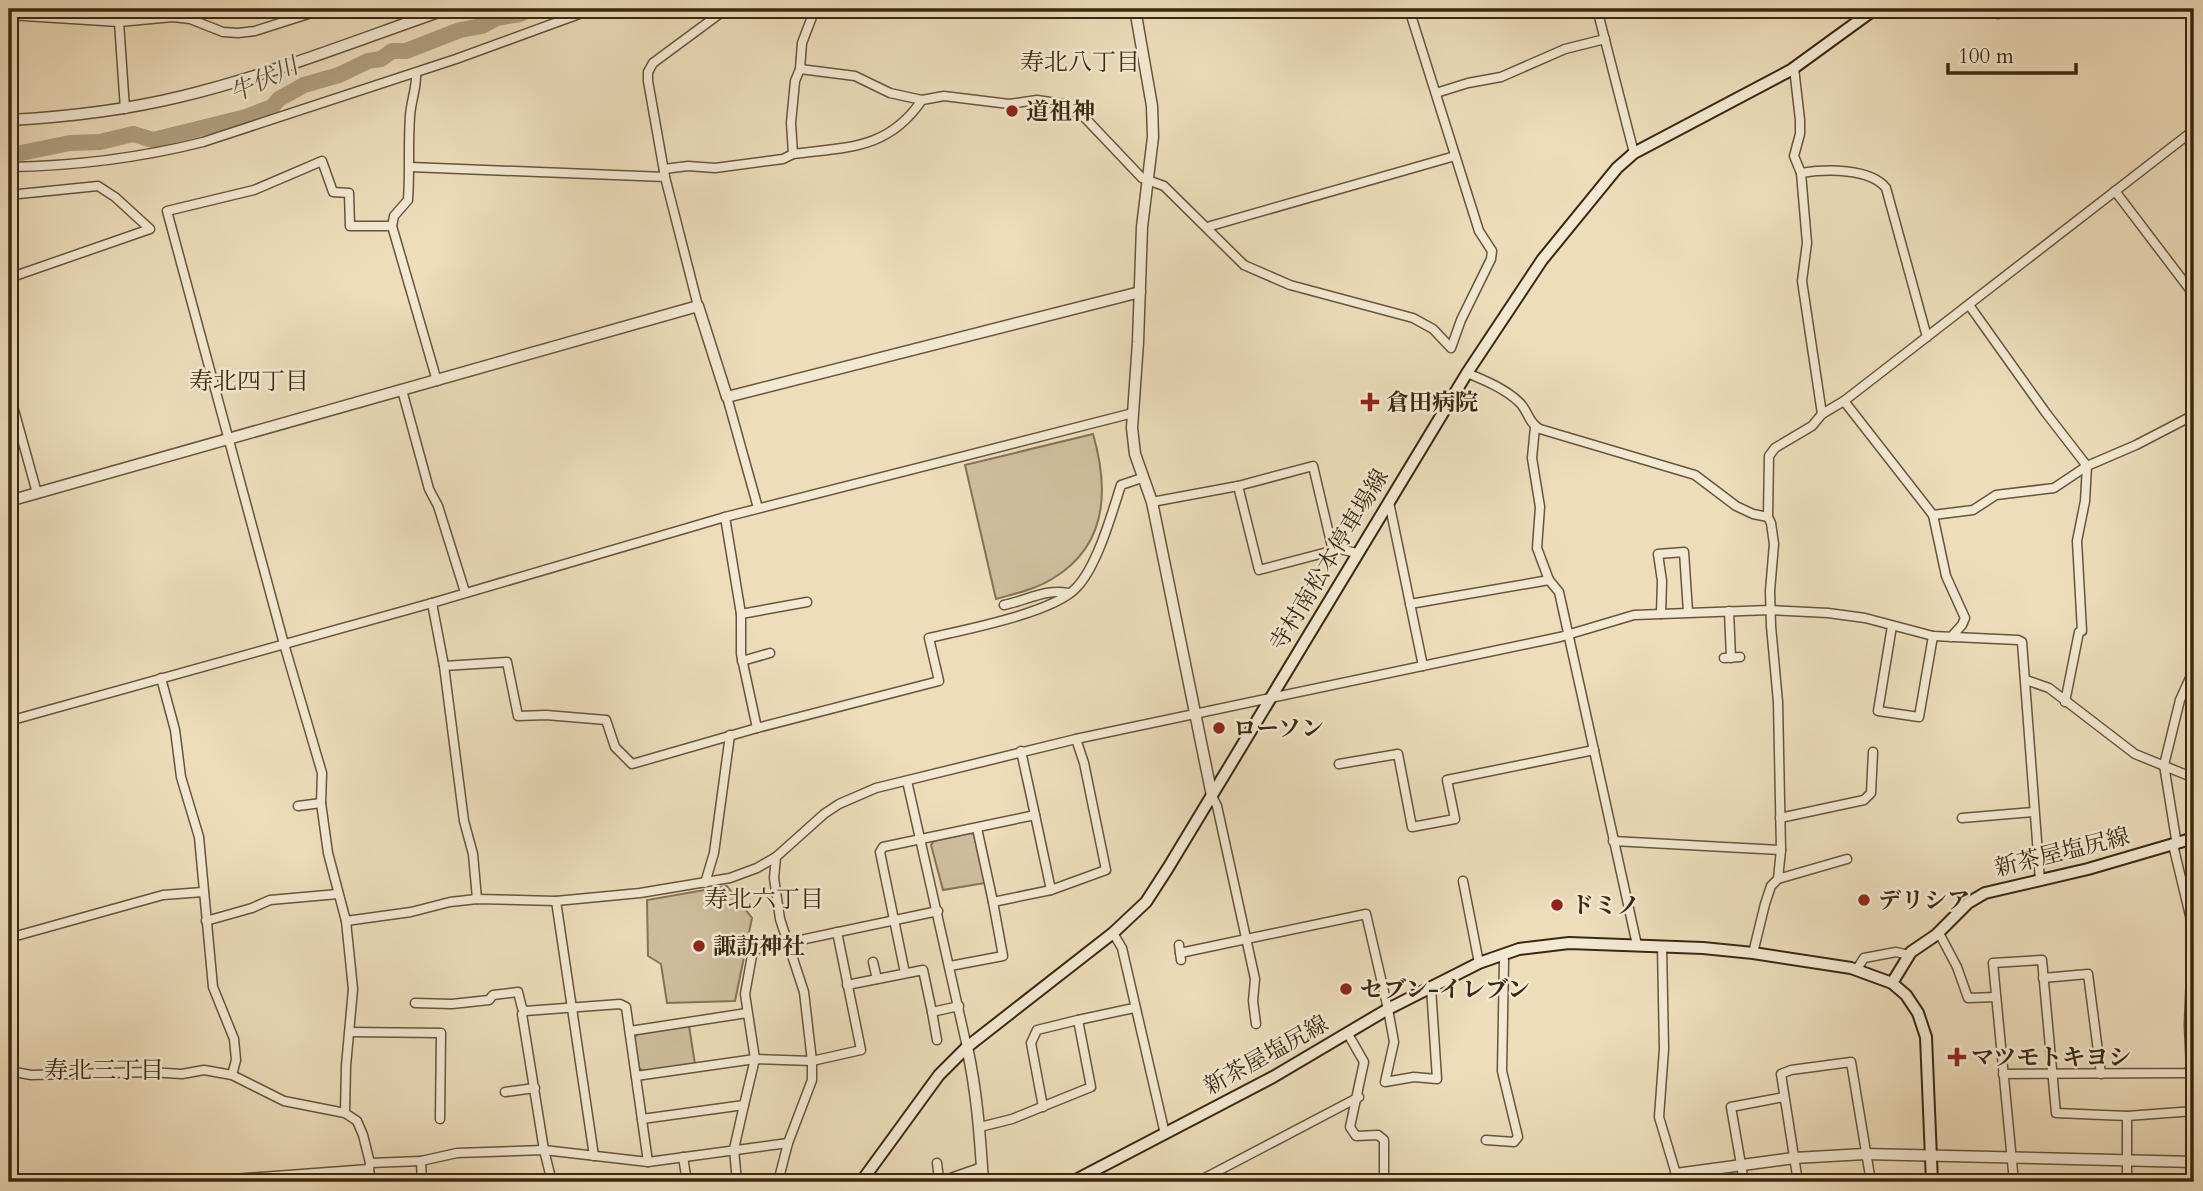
<svg xmlns="http://www.w3.org/2000/svg" width="2203" height="1191" viewBox="0 0 2203 1191" font-family="Cardo,'Noto Serif JP',serif">
	<style>
		.green { fill: #cfbe9e; stroke: #857258; stroke-width: 2 }
		.lines { fill: none; stroke-linecap: round; stroke-linejoin: round }
		.river { stroke: #b09f81; stroke-width: 16 }
		.minor-casing { stroke: #68543c; stroke-width: 11 }
		.tertiary-casing { stroke: #68543c; stroke-width: 13 }
		.secondary-casing { stroke: #3b2711; stroke-width: 14 }
		.minor { stroke: #f3e9d3; stroke-width: 8 }
		.tertiary { stroke: #f3e9d3; stroke-width: 10 }
		.secondary { stroke: #f3e9d3; stroke-width: 10 }
		.poi-dot { fill: #8f2418; stroke: #f3e9d3; stroke-width: 2.5 }
		.labels { text-anchor: middle; dominant-baseline: central; stroke-width: 5; stroke-linejoin: round; paint-order: stroke }
		.poi-label { font-size: 23px; font-weight: bold; fill: #3b2711; stroke: #f3e9d3; text-anchor: start }
		.street-label { font-size: 23px; fill: #3b2711; stroke: #f3e9d3 }
		.neighbourhood-label { font-size: 24px; fill: #3b2711; stroke: #f3e9d3 }
		.water-label { font-size: 24px; font-style: italic; fill: #5e4b33; stroke: #f3e9d3 }
	</style>
	<rect width="100%" height="100%" fill="#edddbb"/>
	<filter id="stains"><feTurbulence type="fractalNoise" baseFrequency=".00286" numOctaves="4"/><feColorMatrix values="0 0 0 0 .2 0 0 0 0 .09 0 0 0 0 .02 0 0 0 .5 -.17"/></filter>
	<radialGradient id="worn" r=".72"><stop offset=".6" stop-color="#630" stop-opacity="0"/><stop offset="1" stop-color="#630" stop-opacity=".3"/></radialGradient>
	<g class="green">
		<path d="M1093,434C1109,489 1108,546 1052,579C1036,589 1014,594 996,599L965,465Z"/>
		<polygon points="971,833 974,835 985,883 943,890 931,845 934,841"/>
		<polygon points="727,886 752,918 735,1001 667,1003 661,964 648,956 647,900"/>
		<polygon points="689,1026 695,1064 643,1071 639,1068 634,1038 638,1034"/>
	</g>
	<g class="lines">
		<polyline class="river" points="9,153 16,154 70,143 100,142 133,134 153,140 246,117 272,107 279,99 304,85 339,75 368,61 381,59 392,51 406,51 460,30 482,26 497,18 520,14 530,9"/>
		<defs>
			<g id="minor">
				<polyline points="1597,9 1634,153"/>
				<polyline points="1983,9 1998,14 2005,9"/>
				<polyline points="9,15 119,22 173,17 190,19 223,32 238,33 255,31 324,9"/>
				<polyline points="119,22 125,109"/>
				<polyline points="1794,68 1800,120 1800,134 1794,156 1801,173"/>
				<polyline points="800,69 855,76 890,93 922,100"/>
				<path d="M416,73C417,88 411,100 410,116C408,144 410,172 408,200L394,216L392,226L437,381"/>
				<polyline points="1436,93 1468,83 1501,77 1565,49 1605,39"/>
				<polyline points="793,154 791,123 795,81 800,69 802,43 815,9"/>
				<path d="M9,167C75,166 139,158 203,142L456,59L593,9"/>
				<polyline points="410,167 665,177"/>
				<path d="M664,169L688,166L715,168L783,159L793,154C847,147 888,150 922,100L944,96L1009,104L1037,100L1063,104L1086,119L1142,178L1164,186L1244,265L1290,285L1413,318L1433,329L1451,348L1461,320L1491,259L1492,251L1479,231L1409,9"/>
				<polyline points="2115,191 2194,295"/>
				<polyline points="9,195 98,186 115,197 150,229 9,278"/>
				<polyline points="1207,227 1455,156"/>
				<polyline points="1969,305 2046,413 2087,466 2085,501 2077,541 2082,631 2079,632 2065,702"/>
				<polyline points="698,306 665,177 648,81 648,72 653,63 726,9"/>
				<path d="M1467,373C1484,380 1506,389 1520,403C1528,411 1529,424 1540,429L1695,475L1736,506L1753,514L1768,517"/>
				<polyline points="402,390 429,489 438,506 465,592"/>
				<polyline points="9,392 37,493"/>
				<polyline points="727,397 758,508"/>
				<polyline points="1844,401 1933,515 1946,576 1965,618 1962,625 1951,637"/>
				<path d="M1822,414L1802,281L1807,243L1801,173C1826,169 1870,168 1886,188L1927,337"/>
				<polyline points="1535,427 1532,458 1540,507 1537,548 1549,580 1559,592 1637,945"/>
				<polyline points="1238,486 1259,570 1339,549 1357,553"/>
				<polyline points="1152,502 1238,486 1313,466 1333,551"/>
				<polyline points="1389,502 1423,666"/>
				<polyline points="1933,515 1973,510 1996,495 2054,488 2087,466 2136,445 2188,418 2194,411"/>
				<polyline points="725,517 741,614 741,654 757,728"/>
				<polyline points="432,603 444,666 464,821 473,854 477,899"/>
				<polyline points="1410,604 1549,580"/>
				<path d="M1004,605C1025,601 1047,588 1068,593"/>
				<polyline points="1729,611 1731,658"/>
				<polyline points="741,614 807,602"/>
				<polyline points="1661,614 1662,581 1658,554 1684,552 1688,612"/>
				<polyline points="1892,626 1878,711 1919,717 1933,636"/>
				<polyline points="1724,658 1740,657"/>
				<polyline points="742,661 770,653"/>
				<path d="M444,666L507,662L518,716L546,715L606,720L615,747L632,764L757,728L939,681L929,638C963,630 1053,613 1076,588C1097,567 1112,513 1121,485L1142,478"/>
				<polyline points="161,678 175,730 181,777 199,837 213,987 234,1039 236,1060 232,1075"/>
				<polyline points="2026,680 2049,688 2135,754 2194,778"/>
				<polyline points="9,721 432,603 725,517 1133,413"/>
				<polyline points="1021,751 1035,815"/>
				<polyline points="1339,764 1398,754 1412,827 1455,819 1447,780 1594,750"/>
				<polyline points="907,781 967,1047"/>
				<polyline points="1212,796 1217,806 1255,979 1253,1001 1256,1024"/>
				<polyline points="298,806 321,803"/>
				<polyline points="1780,818 1864,800 1871,793 1873,752"/>
				<polyline points="1962,818 2033,812"/>
				<polyline points="977,828 993,902"/>
				<polyline points="1613,841 1781,850"/>
				<polyline points="776,857 774,878 780,919 804,992 812,1061 812,1080 788,1143 778,1182"/>
				<polyline points="1778,879 1847,859"/>
				<polyline points="1463,881 1479,963"/>
				<polyline points="705,883 714,853 730,735"/>
				<polyline points="556,901 594,1156"/>
				<polyline points="206,921 252,908 270,900 338,894"/>
				<polyline points="346,921 411,912 450,902 477,899 556,901 640,893 730,878 757,868 776,857 824,814 839,804 876,788 1076,739 1560,637 1634,615 1770,610 1828,613 1865,618 1933,636 2018,640 2022,642 2040,881"/>
				<polyline points="1113,933 1122,948 1165,1134"/>
				<polyline points="1939,933 1957,967 1968,998 1995,997"/>
				<polyline points="9,938 163,895 203,892"/>
				<polyline points="1179,945 1181,960"/>
				<polyline points="1662,946 1664,1049 1659,1117 1676,1174 1675,1182"/>
				<polyline points="1180,953 1366,914 1388,1009 1394,1042 1385,1082 1414,1077 1437,1079 1431,987"/>
				<polyline points="1753,953 1765,904 1771,886 1778,879 1781,850 1778,702 1771,626 1770,591 1774,544 1771,523 1768,517 1769,456 1775,448 1812,426 1822,414 1844,401 2194,130"/>
				<polyline points="873,962 877,979"/>
				<polyline points="950,966 1003,956 993,902 1051,890 1106,870 1084,763 1076,739"/>
				<polyline points="1857,969 1864,958 1896,952 1909,955"/>
				<polyline points="905,973 880,852 883,847 1035,815 1051,890"/>
				<polyline points="2043,978 2088,974 2101,1074"/>
				<polyline points="847,985 923,970 932,1012 959,1006"/>
				<polyline points="415,1003 452,1004 489,1000 493,995 518,992 522,1008 525,1011 522,1014 544,1150 552,1182"/>
				<polyline points="525,1011 620,1004 626,1007 648,1162"/>
				<polyline points="932,1012 937,1040"/>
				<polyline points="630,1031 747,1013"/>
				<polyline points="350,1032 441,1033 440,1119"/>
				<polyline points="1348,1034 1364,1062 1350,1127 1356,1136 1378,1135 1384,1140 1384,1177 1376,1182"/>
				<polyline points="9,1067 15,1072 31,1075 149,1072 182,1074 204,1070 232,1075 284,1101 345,1113 357,1121 363,1135 370,1163"/>
				<polyline points="2003,1074 2186,1073 2191,1069 2189,1025 2193,928 2174,849 2176,839 2164,765 2180,700 2194,669"/>
				<polyline points="636,1076 755,1059 812,1061 861,1050 837,932"/>
				<polyline points="505,1092 535,1088"/>
				<polyline points="1043,1107 1031,1043 1037,1030 1078,1020"/>
				<polyline points="345,1113 346,1066 353,989 346,921 328,853 321,803 322,773 284,644 167,211 254,190 322,161 333,192 349,193 350,226 392,226"/>
				<polyline points="2127,1116 2127,1182"/>
				<polyline points="642,1119 744,1105 755,1059 745,994 753,950 938,911"/>
				<polyline points="980,1127 1012,1119 1091,1087 1078,1020 1134,1008"/>
				<polyline points="1486,1140 1514,1142 1518,1137 1502,1071 1504,961 1503,954"/>
				<polyline points="683,1157 687,1182"/>
				<polyline points="421,1161 422,1182"/>
				<polyline points="937,1163 939,1179 942,1181 982,1167"/>
				<polyline points="369,1169 371,1182"/>
				<polyline points="192,1182 369,1169 370,1163 421,1161 457,1153 544,1150 648,1162 788,1143"/>
				<polyline points="737,1182 734,1149 744,1105"/>
				<polyline points="1197,1182 1359,1097"/>
				<polyline points="1744,1182 1731,1107 1784,1097"/>
				<polyline points="1798,1182 1781,1074 1791,1070 1851,1062 1871,1182"/>
				<polyline points="2014,1182 1993,963 2042,960 2056,1113 2127,1116 2194,1111"/>
			</g>
			<g id="tertiary">
				<polyline points="1135,9 1152,106 1153,137 1142,227 1138,342 1132,428 1135,454 1152,502 1212,796"/>
				<path d="M9,120C68,117 126,110 183,96C273,74 360,39 447,9"/>
				<polyline points="9,501 698,306 727,397 1140,292"/>
				<path d="M967,1047C977,1092 980,1136 983,1182"/>
				<polyline points="1676,1174 1794,1158 1865,1154 2194,1162"/>
			</g>
			<g id="secondary">
				<polyline points="1892,983 1911,952 1936,935 1968,903 1985,893 2088,869 2194,838"/>
				<polyline points="861,1182 939,1075 967,1047 1113,933 1146,902 1168,868 1467,373 1542,260 1617,168 1634,153 1791,70 1875,9"/>
				<polyline points="1072,1182 1273,1077 1388,1009 1479,963 1519,949 1569,943 1703,948 1753,953 1851,968 1892,983 1906,995 1918,1013 1926,1037 1932,1182"/>
			</g>
		</defs>
		<use href="#minor" class="minor-casing"/>
		<use href="#tertiary" class="tertiary-casing"/>
		<use href="#secondary" class="secondary-casing"/>
		<use href="#minor" class="minor"/>
		<use href="#tertiary" class="tertiary"/>
		<use href="#secondary" class="secondary"/>
	</g>
	<g class="poi-dot">
		<circle cx="1012" cy="111" r="7"/>
		<path d="M1366.5 391.5h7v7h7v7h-7v7h-7v-7h-7v-7h7z"/>
		<circle cx="1219" cy="728" r="7"/>
		<circle cx="1864" cy="900" r="7"/>
		<circle cx="1557" cy="905" r="7"/>
		<circle cx="699" cy="946" r="7"/>
		<circle cx="1346" cy="989" r="7"/>
		<path d="M1953.5 1046.5h7v7h7v7h-7v7h-7v-7h-7v-7h7z"/>
	</g>
	<g class="labels">
		<g class="poi-label">
			<text x="1026" y="111">道祖神</text>
			<text x="1386" y="402">倉田病院</text>
			<text x="1233" y="728">ローソン</text>
			<text x="1878" y="900">デリシア</text>
			<text x="1571" y="905">ドミノ</text>
			<text x="713" y="946">諏訪神社</text>
			<text x="1360" y="989">セブン-イレブン</text>
			<text x="1971" y="1057">マツモトキヨシ</text>
		</g>
		<g class="street-label">
			<text transform="translate(1329 560) rotate(-59)">寺村南松本停車場線</text>
			<text transform="translate(2062 852) rotate(-14)">新茶屋塩尻線</text>
			<text transform="translate(1266 1055) rotate(-29)">新茶屋塩尻線</text>
		</g>
		<g class="neighbourhood-label">
			<text x="1080" y="62">寿北八丁目</text>
			<text x="249" y="381">寿北四丁目</text>
			<text x="764" y="899">寿北六丁目</text>
			<text x="104" y="1070">寿北三丁目</text>
		</g>
		<g class="water-label">
			<text transform="translate(264 80) rotate(-25)">牛伏川</text>
		</g>
	</g>
	<rect width="2203" height="1191" fill="none" stroke="#edddbb" stroke-width="35"/>
	<rect x="10" y="10" width="2182" height="1170" fill="none" stroke="#3b2711" stroke-width="3.5"/>
	<rect x="18" y="18" width="2168" height="1156" fill="none" stroke="#3b2711" stroke-width="2"/>
	<path d="M1948 63v10h128v-10" fill="none" stroke="#3b2711" stroke-width="3.5"/>
	<text x="1958" y="63" font-size="21" fill="#3b2711" stroke="#f3e9d3" stroke-width="5" paint-order="stroke">100 m</text>
	<rect width="100%" height="100%" filter="url(#stains)"/>
	<rect width="100%" height="100%" fill="url(#worn)"/>
</svg>
